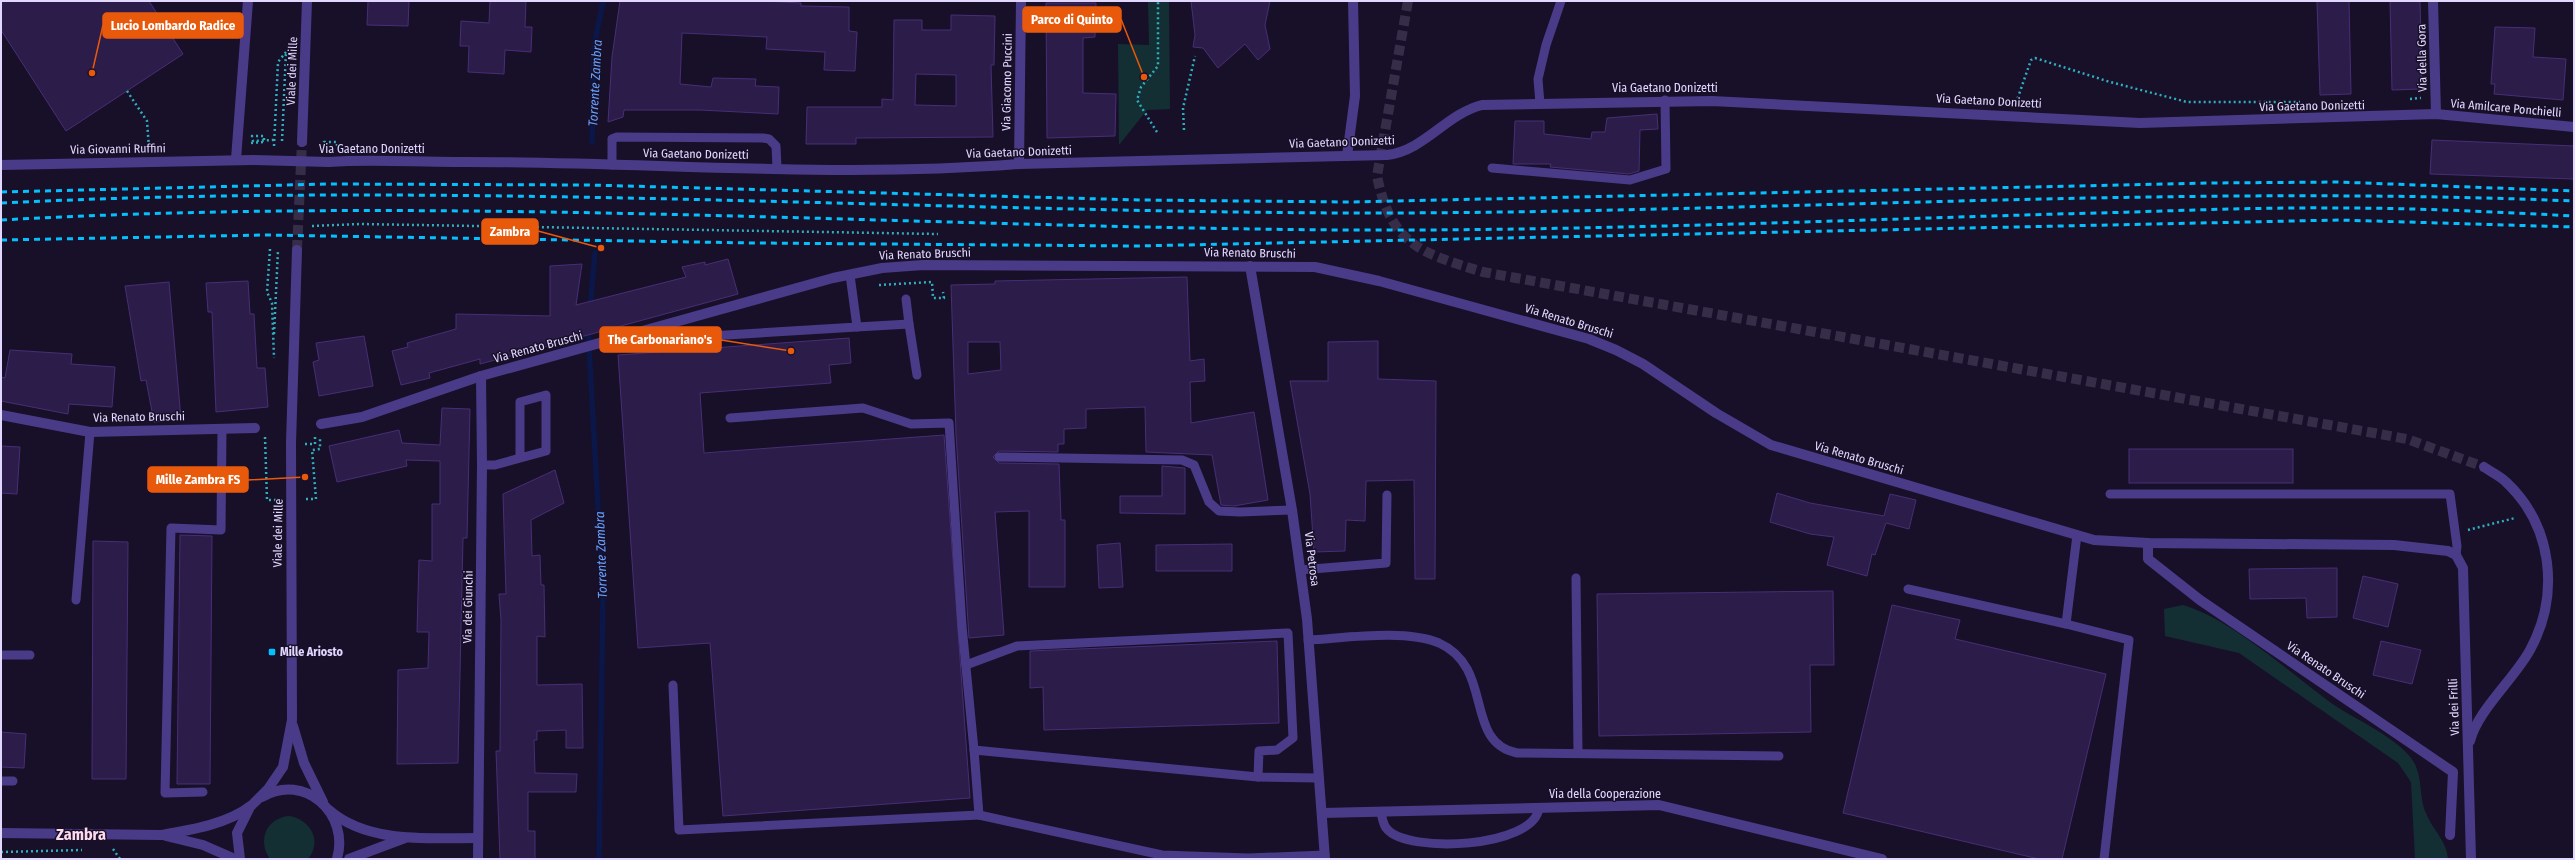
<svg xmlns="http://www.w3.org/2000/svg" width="2575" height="860" viewBox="0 0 2575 860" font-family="'Fira Sans Condensed',sans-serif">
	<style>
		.green { fill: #132f33 }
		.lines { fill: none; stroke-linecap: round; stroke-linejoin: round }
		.stream { stroke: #0a1748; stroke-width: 5.5 }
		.building { fill: #2c1c4a; stroke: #472e76; fill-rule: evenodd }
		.minor-tunnel { stroke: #362e49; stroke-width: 10; stroke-dasharray: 10 5; stroke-linecap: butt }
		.tertiary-tunnel { stroke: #362e49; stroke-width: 10; stroke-dasharray: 10 5; stroke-linecap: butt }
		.path { stroke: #2fafbc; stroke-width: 2.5; stroke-dasharray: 2 3; stroke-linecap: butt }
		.service { stroke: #4a3b88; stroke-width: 9 }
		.minor { stroke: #4a3b88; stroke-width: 10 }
		.tertiary { stroke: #4a3b88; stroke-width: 10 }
		.rail { stroke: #04c0ff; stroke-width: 3; stroke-dasharray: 6 5; stroke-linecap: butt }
		.minor-bridge { stroke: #4a3b88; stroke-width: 10 }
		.poi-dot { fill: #04c0ff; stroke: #181029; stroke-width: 1.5 }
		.labels { text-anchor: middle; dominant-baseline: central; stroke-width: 3; stroke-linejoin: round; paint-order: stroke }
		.street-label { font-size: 12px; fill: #e2d8ff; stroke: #181029 }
		.poi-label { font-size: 12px; font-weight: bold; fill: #e2d8ff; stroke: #181029; text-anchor: start }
		.water-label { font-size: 13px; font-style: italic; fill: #66a1ff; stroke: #181029 }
		.district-label { font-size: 16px; font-weight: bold; fill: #ffdaec; stroke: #181029 }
		.leader { fill: none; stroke: #e8590c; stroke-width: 1.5 }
		.callout-dot { fill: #e8590c; stroke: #181029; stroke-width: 1.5 }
		.callout { fill: #e8590c; stroke: #e8590c; stroke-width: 1.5 }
		.callout-label { font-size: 13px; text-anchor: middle; font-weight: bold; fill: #fff }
	</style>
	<rect width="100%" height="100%" fill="#181029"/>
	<g class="green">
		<polygon points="1148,1 1169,1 1170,109 1147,110 1119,145 1118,44 1149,45"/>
		<path d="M2183,605C2232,619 2292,675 2334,705C2357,720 2395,737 2411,758C2424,775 2418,796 2426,813C2432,829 2447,841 2448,859H2415L2411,782L2398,763L2239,653L2165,636L2164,609Z"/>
		<path d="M289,816C310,819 323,841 308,859H270C257,841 266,818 289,816Z"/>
	</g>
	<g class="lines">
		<g class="stream">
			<polyline points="592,142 594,47 603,1"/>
			<polyline points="590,308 595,253"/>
			<polyline points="588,329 603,596 599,859"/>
		</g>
	</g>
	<g class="building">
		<polygon points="1,1 149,1 183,54 66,131 1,30"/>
		<polygon points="368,1 409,1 408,26 367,25"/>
		<polygon points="490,1 526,1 525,27 532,27 531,52 505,50 504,74 468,72 469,46 460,46 461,21 489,23"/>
		<polygon points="620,1 763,1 801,3 801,6 849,7 849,31 857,32 855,71 824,70 825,52 766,49 767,37 682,33 680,84 711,87 713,78 756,79 755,86 779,87 778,114 700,110 624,110 623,117 608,122 612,57"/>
		<polygon points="1191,1 1270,1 1265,25 1270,49 1258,60 1245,44 1218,68 1203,48 1193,47 1195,35"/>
		<polygon points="2317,1 2349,1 2351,94 2320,95"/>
		<polygon points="2390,1 2420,1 2422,89 2392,90"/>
		<polygon points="1046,3 1096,3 1095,37 1083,38 1083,93 1116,94 1115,136 1047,138"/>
		<path d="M951,15L995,16L994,65H991L993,137L856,138V144H806L807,107H882V99L893,100L894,20H922V30H951ZM916,74L956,75V106L915,105Z"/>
		<polygon points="2495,27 2535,28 2533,57 2566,59 2563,100 2494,94 2495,84 2491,84"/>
		<polygon points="1657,114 1658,129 1640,130 1639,171 1629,174 1550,167 1551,164 1513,164 1515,121 1544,121 1544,134 1591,139 1592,132 1605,132 1607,118"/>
		<polygon points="2432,140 2574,146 2574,179 2430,174"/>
		<polygon points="728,259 738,294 522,353 480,364 480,359 429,373 430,378 401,385 392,351 408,347 407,343 456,329 456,314 550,316 550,266 582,264 576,305 686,277 682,267 705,262 705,265"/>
		<path d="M1187,277L1190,361L1204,359L1205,381L1190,382L1191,423L1254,412L1268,500L1234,506L1221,505L1212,455L1146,452L1145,407L1086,409V428L1064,429V444H1058V452L999,451L993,457L999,463L1059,464L1061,520H1065V587H1029V511L995,512L1004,635L969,638L956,434L951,285L995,284V281ZM968,342H1000L1001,370L968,374Z"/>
		<polygon points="248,281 250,314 254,314 257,368 265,368 268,407 216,412 212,312 208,312 206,283"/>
		<polygon points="169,282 181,419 154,422 146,380 141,381 125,286"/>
		<polygon points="364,336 373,386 319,396 313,362 319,360 316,343"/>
		<polygon points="849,338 851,363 829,365 831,383 700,393 704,453 944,435 970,798 723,816 710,643 638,648 618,355"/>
		<polygon points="1378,341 1378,379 1436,381 1435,579 1415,579 1414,480 1366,481 1365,521 1346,520 1345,551 1314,552 1310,494 1290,381 1328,381 1328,342"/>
		<polygon points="10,350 72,354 71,364 115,367 112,407 69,404 68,414 1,401 1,377 5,378"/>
		<polygon points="442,408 470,409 467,538 463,538 458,763 397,764 398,670 428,668 429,632 417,632 419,560 432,561 432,504 440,504 440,461 406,460 407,466 337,482 329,446 399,430 402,443 440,445"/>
		<polygon points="1,446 20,447 17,494 1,493"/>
		<rect x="2129" y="449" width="164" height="34"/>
		<polygon points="1162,466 1185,468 1185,514 1120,513 1120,496 1162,496"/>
		<polygon points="555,470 564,503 531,520 532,556 540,555 541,585 544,585 545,637 537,636 537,685 582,684 583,748 566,748 566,730 537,731 537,740 534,740 535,773 577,774 576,792 528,792 528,831 535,831 535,859 500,859 496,751 500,751 501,620 499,594 506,594 503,494"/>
		<polygon points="1777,493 1810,503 1884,516 1890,494 1916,500 1909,529 1886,523 1875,555 1872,554 1867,576 1827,565 1834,537 1810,534 1770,522"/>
		<polygon points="180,535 212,536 210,784 177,784"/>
		<polygon points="93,541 128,542 126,779 92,779"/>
		<polygon points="1120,543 1123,587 1099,588 1097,545"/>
		<polygon points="1232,544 1232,571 1156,571 1156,545"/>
		<polygon points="2337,568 2337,617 2307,618 2306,598 2250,599 2249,569"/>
		<polygon points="2363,576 2398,584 2388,627 2353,618"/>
		<polygon points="1833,591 1834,665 1810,665 1811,732 1599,736 1597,594"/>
		<polygon points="1892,605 1960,620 1955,639 2106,674 2062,859 2039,859 1843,813"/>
		<polygon points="1277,641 1279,723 1044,730 1043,687 1030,688 1030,651"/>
		<polygon points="2381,641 2421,650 2412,684 2373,675"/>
		<polygon points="1,732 26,734 24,768 1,767"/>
	</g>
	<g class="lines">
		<path class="minor-tunnel" d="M1408,1L1377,176C1391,245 1421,253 1483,272L2407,439L2484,467"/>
		<polyline class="tertiary-tunnel" points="297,250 302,142"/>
		<g class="path">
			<polyline points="127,91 147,121 149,148"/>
			<polyline points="2410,99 2421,98"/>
			<polyline points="2016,103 2031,60 2035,58 2110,82 2187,102 2300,102"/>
			<polyline points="1184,130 1183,108 1195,56"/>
			<polyline points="1157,132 1137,100 1141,87 1158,66 1158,1"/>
			<polyline points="282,141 286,52"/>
			<polyline points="251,143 264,142 264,136 252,136 253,141 274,140"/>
			<polyline points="274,146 278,62 286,52"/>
			<polyline points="325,147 324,142 337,142 337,148"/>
			<polyline points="312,226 360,224 938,234"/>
			<polyline points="270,249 267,292 272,303 274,358"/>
			<polyline points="879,285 932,282 933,298 944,298 943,292"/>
			<polyline points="274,334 278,250"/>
			<polyline points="265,437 267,500 276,500"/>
			<polyline points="305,444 315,444 315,436"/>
			<polyline points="306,499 316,499 312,450 320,449 320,437"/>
			<polyline points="2468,530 2515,518"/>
			<polyline points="113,849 120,859"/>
			<polyline points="1,852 82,850"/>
		</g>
		<g class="service">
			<polyline points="1540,104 1538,79 1546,45 1561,1"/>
			<polyline points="612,165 612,139 617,137 763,138 769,139 776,146 777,168"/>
			<polyline points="1492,168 1630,180 1666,169 1665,100"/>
			<polyline points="906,299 909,324"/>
			<polyline points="857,327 909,324 917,375"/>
			<polyline points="710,336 857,327 850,275"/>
			<polyline points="730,418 863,408 911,424 949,423 962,626 974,750 1258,777 1319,778"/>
			<polyline points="999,457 1182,460 1194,465 1209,502 1219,511 1240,512 1292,510"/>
			<polyline points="482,465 495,465 546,451 546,395 520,402 520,458"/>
			<polyline points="2110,494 2450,494 2457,546 2456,555"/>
			<polyline points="2077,535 2066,624 2129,640 2104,859"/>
			<polyline points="1300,570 1386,563 1387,495"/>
			<polyline points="1576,578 1578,753"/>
			<polyline points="1908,589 2066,624"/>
			<polyline points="76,600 90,432"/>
			<path d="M1308,640C1346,638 1405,629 1439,643C1495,668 1463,742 1517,753L1779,756"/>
			<polyline points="1,655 30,655"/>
			<polyline points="966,665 1017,646 1288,633 1293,738 1277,750 1259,751 1258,777"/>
			<polyline points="673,685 679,830 979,815 974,750"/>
			<polyline points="1,781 13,781"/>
			<polyline points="203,792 165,793 171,528 221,530 222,429"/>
			<path d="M1381,812C1382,817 1383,825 1387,829C1408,854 1534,848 1539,808"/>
			<polyline points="979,815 1162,855 1248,858 1325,855"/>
		</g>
		<g class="minor">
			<polyline points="2433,1 2436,114"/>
			<polyline points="1347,156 1355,96 1353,1"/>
			<polyline points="236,159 248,1"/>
			<path d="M329,162C370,159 413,162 454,162C642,161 831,179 1019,164L1387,155C1424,151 1446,114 1482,105L1712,101L2140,123L2436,114L2574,127"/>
			<polyline points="1019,164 1021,1"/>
			<polyline points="1,165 253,160"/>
			<polyline points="1250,266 1292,510 1307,619 1325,859"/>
			<polyline points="1,415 90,432 255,428"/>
			<polyline points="321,424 362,417 481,376 833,278 882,268 923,265 1315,267 1379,281 1589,339 1616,350 1643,364 1716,413 1771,445 2094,540 2148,543 2394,545 2448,551 2456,555 2463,568 2471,859"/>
			<polyline points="2148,543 2148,559 2200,600 2453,772 2450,835"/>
			<path d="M2470,741C2477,711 2515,678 2530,650C2560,595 2553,526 2506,482C2500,476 2491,472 2484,467"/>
			<path d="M329,810C368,844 430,838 478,838"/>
			<polyline points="1322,813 1659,805 1882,859"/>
			<polyline points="349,859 405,838"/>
			<polyline points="478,859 482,465 481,376"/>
		</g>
		<g class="tertiary">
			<polyline points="302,142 307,1"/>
			<polyline points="293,726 304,763 323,802"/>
			<path d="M262,797C305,772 350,814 337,859"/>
			<polyline points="254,803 268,789 283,767 292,720 291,443 297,250"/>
			<path d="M1,833L161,835C191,830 228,824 252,805"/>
			<polyline points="166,836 203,845 235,859"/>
			<polyline points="240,859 237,833 249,809"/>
		</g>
		<g class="rail">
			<polyline points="1,192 328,184 589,185 1139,200 1350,202 2212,183 2338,182 2574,191"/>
			<path d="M1,203C449,181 897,211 1346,213C1755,214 2164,184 2574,201"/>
			<path d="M1,220C449,195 898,227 1346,230C1583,231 1820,221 2057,214C2152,212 2247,207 2341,208C2419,208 2497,212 2574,216"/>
			<polyline points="1,240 265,235 755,243 1137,246 2339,220 2574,227"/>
		</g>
		<polyline class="minor-bridge" points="253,160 329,162"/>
	</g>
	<rect class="poi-dot" x="268" y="648" width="8" height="8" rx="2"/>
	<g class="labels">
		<g class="street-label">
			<text transform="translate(2422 58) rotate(-91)">Via della Gora</text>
			<text transform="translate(292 71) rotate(-88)">Viale dei Mille</text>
			<text transform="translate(1007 82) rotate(-89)">Via Giacomo Puccini</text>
			<text x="1665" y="88">Via Gaetano Donizetti</text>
			<text transform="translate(1989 101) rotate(3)">Via Gaetano Donizetti</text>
			<text transform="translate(2312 106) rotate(-1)">Via Gaetano Donizetti</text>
			<text transform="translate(2506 108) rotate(5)">Via Amilcare Ponchielli</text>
			<text transform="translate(1342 142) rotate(-2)">Via Gaetano Donizetti</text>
			<text transform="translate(118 149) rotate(-1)">Via Giovanni Ruffini</text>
			<text x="372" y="149">Via Gaetano Donizetti</text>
			<text transform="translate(1019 152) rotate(-2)">Via Gaetano Donizetti</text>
			<text transform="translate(696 154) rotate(1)">Via Gaetano Donizetti</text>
			<text transform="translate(1250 253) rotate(1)">Via Renato Bruschi</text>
			<text transform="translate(925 254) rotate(-2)">Via Renato Bruschi</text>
			<text transform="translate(1569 321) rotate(17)">Via Renato Bruschi</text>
			<text transform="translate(538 347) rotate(-15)">Via Renato Bruschi</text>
			<text transform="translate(139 417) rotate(-1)">Via Renato Bruschi</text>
			<text transform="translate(1859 458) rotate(16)">Via Renato Bruschi</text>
			<text transform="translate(278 533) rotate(-89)">Viale dei Mille</text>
			<text transform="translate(1312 559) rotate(83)">Via Petrosa</text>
			<text transform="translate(468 607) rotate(-89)">Via dei Giunchi</text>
			<text transform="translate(2326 670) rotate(34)">Via Renato Bruschi</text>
			<text transform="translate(2454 707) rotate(-92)">Via dei Frilli</text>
			<text x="1605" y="794">Via della Cooperazione</text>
		</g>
		<g class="poi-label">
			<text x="280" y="652">Mille Ariosto</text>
		</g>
		<g class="water-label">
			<text transform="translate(595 83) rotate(-87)">Torrente Zambra</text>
			<text transform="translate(601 555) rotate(-92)">Torrente Zambra</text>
		</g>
		<g class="district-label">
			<text x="81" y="834">Zambra</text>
		</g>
	</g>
	<path class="leader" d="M1144 77L1121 19M92 73L103 25M601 248L538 231M791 351L721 340M305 477L248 480"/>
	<g class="callout-dot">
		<circle cx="1144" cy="77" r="4"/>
		<circle cx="92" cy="73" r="4"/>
		<circle cx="601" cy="248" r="4"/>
		<circle cx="791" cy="351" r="4"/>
		<circle cx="305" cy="477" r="4"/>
	</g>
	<g class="callout">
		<rect x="1023" y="7" width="98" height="25" rx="4"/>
		<rect x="103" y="13" width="140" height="25" rx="4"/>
		<rect x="482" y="219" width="56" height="25" rx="4"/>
		<rect x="600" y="327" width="121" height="25" rx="4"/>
		<rect x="148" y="467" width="100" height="25" rx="4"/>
	</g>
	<g class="callout-label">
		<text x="1072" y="24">Parco di Quinto</text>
		<text x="173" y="30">Lucio Lombardo Radice</text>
		<text x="510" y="236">Zambra</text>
		<text x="660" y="344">The Carbonariano's</text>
		<text x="198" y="484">Mille Zambra FS</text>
	</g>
	<rect width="2575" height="860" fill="none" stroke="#e2d8ff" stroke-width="4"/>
</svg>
